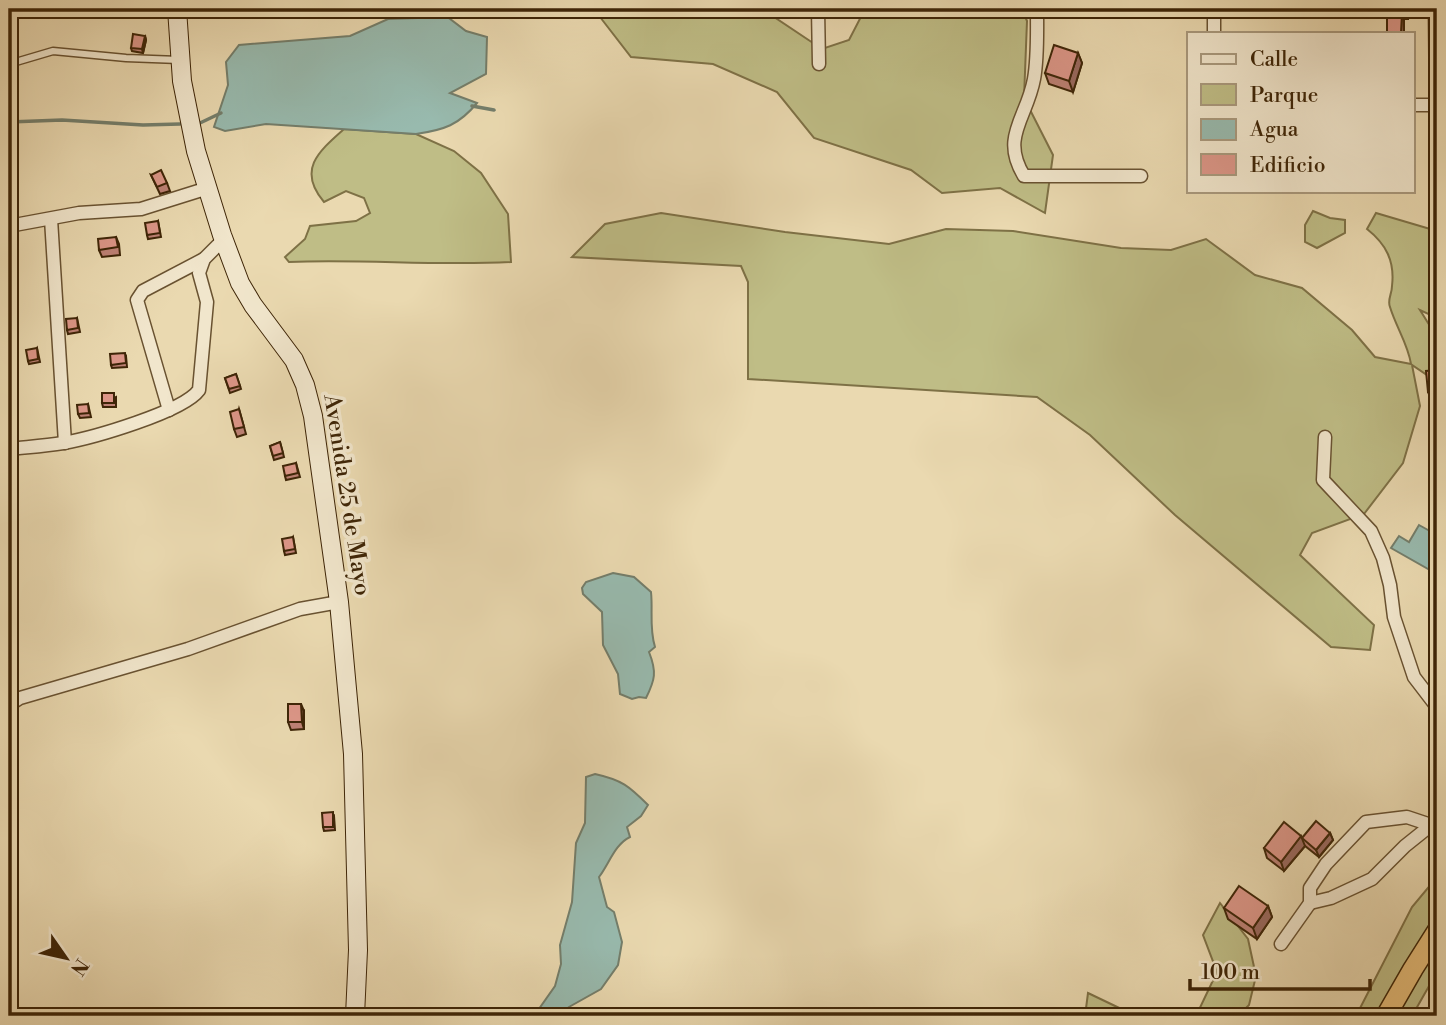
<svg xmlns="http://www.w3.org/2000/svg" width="1446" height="1025" viewBox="0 0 1446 1025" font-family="'Libre Bodoni',serif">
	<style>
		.green { fill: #bfbd86; stroke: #7e7146; stroke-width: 2 }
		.water { fill: #98baae; stroke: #747e6b; stroke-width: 2 }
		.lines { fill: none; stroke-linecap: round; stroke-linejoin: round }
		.stream { stroke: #747e6b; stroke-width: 3.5 }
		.service-casing { stroke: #695231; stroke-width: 9 }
		.minor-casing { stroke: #695231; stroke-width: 15 }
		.secondary-casing { stroke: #3e2507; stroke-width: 20 }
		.trunk-casing { stroke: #3e2507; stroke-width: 22 }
		.service { stroke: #f1e6cc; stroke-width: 6 }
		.minor { stroke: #f1e6cc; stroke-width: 12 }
		.secondary { stroke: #f1e6cc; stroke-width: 18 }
		.trunk { stroke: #e5bc78; stroke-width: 19 }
		.wall { fill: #bd8175; stroke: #3e2507; stroke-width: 2 }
		.shaded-wall { fill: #9a695f; stroke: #3e2507; stroke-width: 2 }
		.building { fill: #dc9688; stroke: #3e2507; stroke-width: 2 }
		.labels { text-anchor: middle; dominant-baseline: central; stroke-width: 7; stroke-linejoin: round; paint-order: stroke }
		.street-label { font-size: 23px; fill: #3e2507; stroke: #f1e6cc }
	</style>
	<rect width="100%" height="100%" fill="#ead9b0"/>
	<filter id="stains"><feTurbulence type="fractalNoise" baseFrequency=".00286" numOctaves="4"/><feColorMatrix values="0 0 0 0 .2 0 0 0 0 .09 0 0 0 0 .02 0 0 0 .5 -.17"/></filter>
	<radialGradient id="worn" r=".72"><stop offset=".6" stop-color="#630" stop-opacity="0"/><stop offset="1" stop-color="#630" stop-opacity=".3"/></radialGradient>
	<g class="green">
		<polygon points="574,9 757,9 765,11 822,49 849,40 865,9 1022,9 1027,21 1024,98 1053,155 1045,213 1000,188 942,193 911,170 814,138 777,92 713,64 631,57 600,17"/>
		<path d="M344,129L416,134L454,151L481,173L508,214L511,262C437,266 363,259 289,262L285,257L305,239L310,226L356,221L370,213L364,198L346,191L324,202C297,170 318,152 344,129Z"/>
		<polygon points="1313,211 1330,218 1345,220 1345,233 1317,248 1305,242 1305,225"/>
		<path d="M661,213L785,232L889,244L946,229L1013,231L1121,248L1171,250L1206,239L1255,275L1302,288L1352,330L1375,357L1411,364C1408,344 1396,327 1390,307C1387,300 1392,294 1392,286C1395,261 1386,244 1367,229L1376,213L1437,231V318L1420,310L1433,331L1437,332V370L1427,375L1412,365L1420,406L1403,463L1364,514L1312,533L1300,555L1374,625L1370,650L1331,647L1175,515L1090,435L1037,397L748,379V282L741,266L572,257L605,224Z"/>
		<polygon points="1437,877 1437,972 1412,1016 1356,1016 1412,907"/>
		<polygon points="1220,903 1248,939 1256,976 1249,1005 1238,1016 1196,1016 1217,972 1203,935"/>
		<polygon points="1088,993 1136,1016 1085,1016"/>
	</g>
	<g class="water">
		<path d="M426,9H437L466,31L487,37L486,74L450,93L477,103C459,125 444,130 416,134L266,124L225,131L214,127L228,85L226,62L239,45L350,36L388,19L417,18Z"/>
		<polygon points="1419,525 1437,535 1437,574 1391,548 1399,536 1409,542"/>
		<path d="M613,573L634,577L651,592C653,611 649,628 655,647L649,652C657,672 655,680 646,698L639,697L632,699L620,694L618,674L603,645L602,612L583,594L582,588L586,582Z"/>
		<path d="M595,774C622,780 629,786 648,805L641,816L627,827L630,837C615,844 609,864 599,877L607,907L614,912L622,942L618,965L601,989L569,1007L558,1016H534L555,986L561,964L560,945L572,902L576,843L585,823L586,777Z"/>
	</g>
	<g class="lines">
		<g class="stream">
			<polyline points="472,106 494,110"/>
			<polyline points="9,122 62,120 143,125 180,124"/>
			<polyline points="200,123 221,113"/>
		</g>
		<defs>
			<polyline id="service" points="9,64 53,51 126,58 179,60"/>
			<g id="minor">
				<polyline points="818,9 819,64"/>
				<path d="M1037,9C1037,32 1038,57 1034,79C1027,118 1000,137 1024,176H1141"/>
				<polyline points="1435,9 1436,105"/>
				<polyline points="1214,33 1214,9"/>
				<polyline points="1413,105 1437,105"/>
				<polyline points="51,219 65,443"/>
				<polyline points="9,226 79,213 141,209 208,188"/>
				<polyline points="169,410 137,300 143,291 204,259"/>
				<polyline points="1325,437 1323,480 1371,531 1383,558 1390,585 1394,617 1414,677 1437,707"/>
				<path d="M9,449C27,447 45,446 63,443C92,438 183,412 199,390L207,302L199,273L204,259L224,239"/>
				<polyline points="9,705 20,698 188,649 300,609 339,602"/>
				<polyline points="1310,903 1331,898 1372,879 1405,846 1430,826"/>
				<polyline points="1281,944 1310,903 1310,888 1326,864 1366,822 1407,817 1437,827"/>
			</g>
			<polyline id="secondary" points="177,9 182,81 196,151 222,235 240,283 253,305 294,360 305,385 313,416 339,602 353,754 358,950 355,1016"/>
			<polyline id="trunk" points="1386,1016 1413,969 1437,931"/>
		</defs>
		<use href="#service" class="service-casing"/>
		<use href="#minor" class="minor-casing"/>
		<use href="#secondary" class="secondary-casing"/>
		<use href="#trunk" class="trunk-casing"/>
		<use href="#service" class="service"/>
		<use href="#minor" class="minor"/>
		<use href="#secondary" class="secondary"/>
		<use href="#trunk" class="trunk"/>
	</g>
	<g class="wall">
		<polygon points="1066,9 1079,9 1080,17 1067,17"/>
		<polygon points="1387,9 1407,9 1408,19 1404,19"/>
		<polygon points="145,36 146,40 143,53 132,51 131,48"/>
		<polygon points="1078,53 1082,63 1073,92 1049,84 1045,73"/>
		<polygon points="151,175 167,183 170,191 160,194"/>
		<polygon points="158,221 161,237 148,239 147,235"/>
		<polygon points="116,237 119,244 120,255 102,257 99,250"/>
		<polygon points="77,318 80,332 68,334 67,330"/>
		<polygon points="37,348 40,362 29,364 28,361"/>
		<polygon points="126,356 127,367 112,368 111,365"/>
		<polygon points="1437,370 1437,398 1431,399 1428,392"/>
		<polygon points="236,374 241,389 230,393 225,378"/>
		<polygon points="116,397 116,407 103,407 102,403"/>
		<polygon points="88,404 91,417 80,418 78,414"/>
		<polygon points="239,409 246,434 237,437 234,429"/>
		<polygon points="280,442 284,457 274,460 270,446"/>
		<polygon points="296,463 300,477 286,480 285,476"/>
		<polygon points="293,537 296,553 285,555 284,551"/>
		<polygon points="304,711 304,729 291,730 288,722"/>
		<polygon points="334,816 335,830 324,831 323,827"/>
		<polygon points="1330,833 1333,840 1319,857 1305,846 1284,871 1267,858 1264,848"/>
		<polygon points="1268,906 1272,917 1257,939 1228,919 1224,908"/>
	</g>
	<g class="shaded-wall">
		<polygon points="1402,13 1404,19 1404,33 1401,33"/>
		<polygon points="145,36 146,40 143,53 142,49"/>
		<polygon points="1078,53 1082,63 1073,92 1069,81"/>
		<polygon points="301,704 304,711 304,729 302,722"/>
		<polygon points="1330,833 1333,840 1319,857 1316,850"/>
		<polygon points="1301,836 1305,846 1284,871 1281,862"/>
		<polygon points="1268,906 1272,917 1257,939 1253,928"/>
	</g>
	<g class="building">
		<rect x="1066" y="9" width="12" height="4"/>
		<polygon points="1387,9 1405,9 1406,13 1402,13 1401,33 1387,33"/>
		<polygon points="133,34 145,36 142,49 131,48"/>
		<polygon points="1054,45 1078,53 1069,81 1045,73"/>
		<polygon points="161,170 167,183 157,187 151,175"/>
		<polygon points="158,221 160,233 147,235 145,223"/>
		<polygon points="116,237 118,247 99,250 98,239"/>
		<polygon points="77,318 78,328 67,330 66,319"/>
		<polygon points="37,348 38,359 28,361 26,350"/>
		<polygon points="125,353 126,363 111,365 110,354"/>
		<polygon points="1437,370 1437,391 1428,392 1426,371"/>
		<polygon points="236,374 240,386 229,389 225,378"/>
		<rect x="102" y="393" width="12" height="10"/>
		<polygon points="88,404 89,413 78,414 77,405"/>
		<polygon points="239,409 244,427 234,429 230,412"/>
		<polygon points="280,442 283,453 273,456 270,446"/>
		<polygon points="296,463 298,473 285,476 283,466"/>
		<polygon points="293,537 295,549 284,551 282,539"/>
		<polygon points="288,704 301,704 302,722 288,722"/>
		<polygon points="333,812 333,827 323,827 322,813"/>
		<polygon points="1316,821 1330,833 1316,850 1302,838"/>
		<polygon points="1284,822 1301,836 1281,862 1264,848"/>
		<polygon points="1239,886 1268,906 1253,928 1224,908"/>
	</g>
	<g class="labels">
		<g class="street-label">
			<text transform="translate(347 495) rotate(81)">Avenida 25 de Mayo</text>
		</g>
	</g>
	<rect width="1446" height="1025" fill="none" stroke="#ead9b0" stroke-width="35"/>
	<rect x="10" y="10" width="1425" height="1004" fill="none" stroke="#3e2507" stroke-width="3.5"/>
	<rect x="18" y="18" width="1411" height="990" fill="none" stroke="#3e2507" stroke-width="2"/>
	<rect x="1187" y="32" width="228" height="161" fill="#f1e6cc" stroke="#a9997d" stroke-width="2"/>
	<rect x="1201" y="54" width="35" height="10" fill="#f1e6cc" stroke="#a9997d" stroke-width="2"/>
	<text x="1250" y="66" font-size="21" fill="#3e2507">Calle</text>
	<rect x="1201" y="84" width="35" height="21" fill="#bfbd86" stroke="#a9997d" stroke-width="2"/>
	<text x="1250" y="102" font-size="21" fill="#3e2507">Parque</text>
	<rect x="1201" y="119" width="35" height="21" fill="#98baae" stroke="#a9997d" stroke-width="2"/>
	<text x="1250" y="136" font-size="21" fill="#3e2507">Agua</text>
	<rect x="1201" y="154" width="35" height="21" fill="#dc9688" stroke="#a9997d" stroke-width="2"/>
	<text x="1250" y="172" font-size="21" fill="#3e2507">Edificio</text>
	<g transform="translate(66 958) rotate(124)" stroke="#f1e6cc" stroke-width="5" paint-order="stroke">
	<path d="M0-5L12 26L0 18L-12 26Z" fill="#3e2507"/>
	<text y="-10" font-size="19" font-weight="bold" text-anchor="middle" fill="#3e2507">N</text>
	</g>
	<path d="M1190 979v10h180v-10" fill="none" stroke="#3e2507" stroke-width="3.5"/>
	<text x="1201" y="979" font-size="21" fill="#3e2507" stroke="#f1e6cc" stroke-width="5" paint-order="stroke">100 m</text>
	<rect width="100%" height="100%" filter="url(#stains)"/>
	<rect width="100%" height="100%" fill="url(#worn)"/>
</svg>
